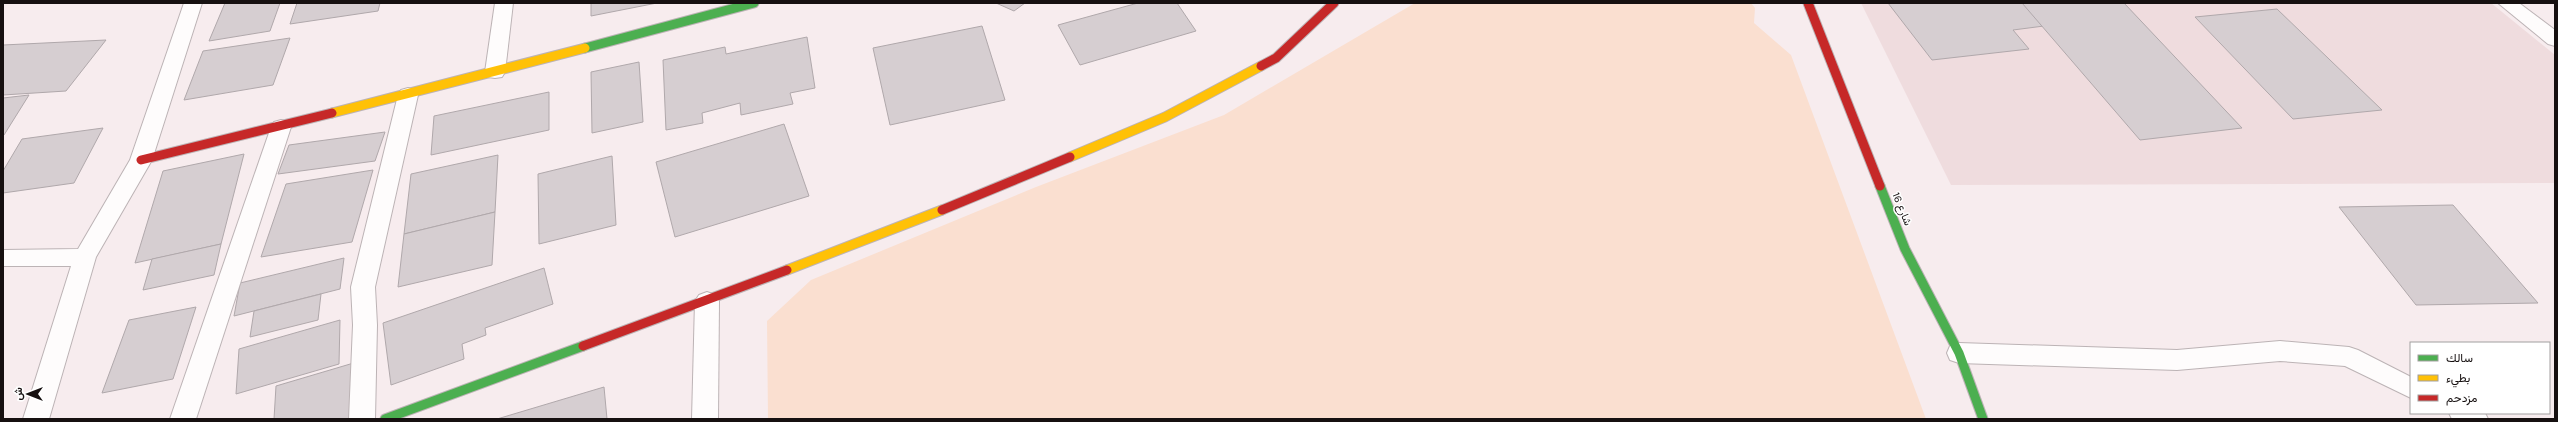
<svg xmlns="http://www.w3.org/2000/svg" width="2558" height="422" viewBox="0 0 2558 422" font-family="Karla,Vazirmatn,sans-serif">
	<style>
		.built { fill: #efdcde }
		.green { fill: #fadfd0 }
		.building { fill: #d6ced1; stroke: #b0a8ab }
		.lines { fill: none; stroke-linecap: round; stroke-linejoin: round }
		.street-casing { stroke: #bcb3b5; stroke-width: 2 }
		.fast-casing { stroke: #bcb3b5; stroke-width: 11 }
		.slow-casing { stroke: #bcb3b5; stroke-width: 11 }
		.jam-casing { stroke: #bcb3b5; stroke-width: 11 }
		.street { fill: #fefcfc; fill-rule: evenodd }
		.fast { stroke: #4caf50; stroke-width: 9 }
		.slow { stroke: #ffc107; stroke-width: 9 }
		.jam { stroke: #c62828; stroke-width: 9 }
		.labels { text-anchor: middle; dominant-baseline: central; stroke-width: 3; stroke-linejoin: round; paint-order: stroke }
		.street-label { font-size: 11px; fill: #161010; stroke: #fff }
	</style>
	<rect width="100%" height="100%" fill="#f7ecee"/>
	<polygon class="built" points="1861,3 2491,3 2555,55 2555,183 1951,185"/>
	<polygon class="green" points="1415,3 1751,3 1755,8 1754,23 1791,55 1926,419 768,419 767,321 811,280 1036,187 1224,115"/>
	<g class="building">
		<polygon points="225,3 280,3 270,31 209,41"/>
		<polygon points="297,3 380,3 378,11 290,24"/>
		<polygon points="591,3 657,3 591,16"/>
		<polygon points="996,3 1025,3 1014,11"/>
		<polygon points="1138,3 1177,3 1196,31 1080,65 1058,25"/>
		<polygon points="1888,3 2023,3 2044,26 2013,30 2029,49 1932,60"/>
		<polygon points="2022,3 2124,3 2242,128 2140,140"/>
		<polygon points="2277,9 2382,110 2293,119 2195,17"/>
		<polygon points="982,26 1005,100 890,125 873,48"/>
		<polygon points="807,37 815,88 790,93 793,104 741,115 740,103 702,113 703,123 666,130 663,60 725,47 726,54"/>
		<polygon points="290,38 273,85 184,100 203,51"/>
		<polygon points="106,40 66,91 3,95 3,45"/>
		<polygon points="639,62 643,122 592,133 591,72"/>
		<polygon points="549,92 549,130 431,155 434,116"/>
		<polygon points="29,95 4,135 3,135 3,98"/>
		<polygon points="784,124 809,196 675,237 656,162"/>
		<polygon points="103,128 74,183 3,193 3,171 22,139"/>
		<polygon points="385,132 375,161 278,174 289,145"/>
		<polygon points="244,154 221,244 135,263 163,171"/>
		<polygon points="498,155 495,212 404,234 411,174"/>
		<polygon points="612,156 616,225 539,244 538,174"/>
		<polygon points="373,170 352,242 261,257 286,184"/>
		<polygon points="2453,205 2538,303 2416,305 2339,207"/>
		<polygon points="495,212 492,265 398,287 404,234"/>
		<polygon points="221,244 214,275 143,290 152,259"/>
		<polygon points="344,258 340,289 234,316 240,283"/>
		<polygon points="544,268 553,304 485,328 486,335 462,344 464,359 391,385 383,323"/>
		<polygon points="321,294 318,320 250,337 254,311"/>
		<polygon points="196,307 173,379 102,393 129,320"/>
		<polygon points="340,320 339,364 236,394 239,349"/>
		<polygon points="357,362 356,419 274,419 276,386"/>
		<polygon points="604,387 607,419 497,419"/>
	</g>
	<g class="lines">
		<defs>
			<g id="street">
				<polygon points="184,3 202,3 152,160 96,257 49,419 23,419 71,266 3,266 3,250 78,249 130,160"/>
				<polygon points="495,3 513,3 505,72 502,77 495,78 488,77 485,72"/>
				<polygon points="2498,3 2519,3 2555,30 2555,46 2548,44"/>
				<polygon points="408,88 415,90 418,95 375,287 377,325 375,419 349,419 353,325 351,287 398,95 401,90"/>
				<polygon points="281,120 288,122 291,127 196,419 170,419 271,127 274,122"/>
				<polygon points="707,292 715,295 719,301 718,419 692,419 695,301 699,295"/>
				<polygon points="2280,341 2349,347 2358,350 2411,377 2411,398 2345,366 2280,361 2177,370 1959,363 1950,360 1947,353 1950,346 1959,343 2177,350"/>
				<polygon points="2449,413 2485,413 2488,419 2452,419"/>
			</g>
			<g id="fast">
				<polyline points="585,48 754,3"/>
				<polyline points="1880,186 1905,249 1959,353 1983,419"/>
				<polyline points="385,419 583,346"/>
			</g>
			<g id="slow">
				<polyline points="332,113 585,48"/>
				<polyline points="1070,157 1165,117 1261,66"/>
				<polyline points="787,270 942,210"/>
			</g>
			<g id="jam">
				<polyline points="1808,3 1880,186"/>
				<polyline points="1261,66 1276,58 1334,3"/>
				<polyline points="141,160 332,113"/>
				<polyline points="942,210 1070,157"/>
				<polyline points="583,346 787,270"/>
			</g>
		</defs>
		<use href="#street" class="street-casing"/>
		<use href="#fast" class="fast-casing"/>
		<use href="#slow" class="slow-casing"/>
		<use href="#jam" class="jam-casing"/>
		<use href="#street" class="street"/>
		<use href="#fast" class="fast"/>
		<use href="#slow" class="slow"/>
		<use href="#jam" class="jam"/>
	</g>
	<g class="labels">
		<g class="street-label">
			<text transform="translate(1902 209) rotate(68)">شارع 16</text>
		</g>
	</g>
	<rect width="2558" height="422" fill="none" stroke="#161010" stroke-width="8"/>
	<rect x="2410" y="342" width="140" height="72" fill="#ffffff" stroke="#a29f9f"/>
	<rect x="2418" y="355" width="20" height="6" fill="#4caf50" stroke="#a29f9f"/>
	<text x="2446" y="362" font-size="12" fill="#161010">سالك</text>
	<rect x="2418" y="375" width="20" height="6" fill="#ffc107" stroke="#a29f9f"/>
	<text x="2446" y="382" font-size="12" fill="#161010">بطيء</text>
	<rect x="2418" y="395" width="20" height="6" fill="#c62828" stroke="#a29f9f"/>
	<text x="2446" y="402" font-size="12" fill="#161010">مزدحم</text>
	<g transform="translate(28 394) rotate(270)" stroke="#ffffff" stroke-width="3" paint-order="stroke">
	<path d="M0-3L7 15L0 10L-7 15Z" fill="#161010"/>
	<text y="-6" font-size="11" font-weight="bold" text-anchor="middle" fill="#161010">ش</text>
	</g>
</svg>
